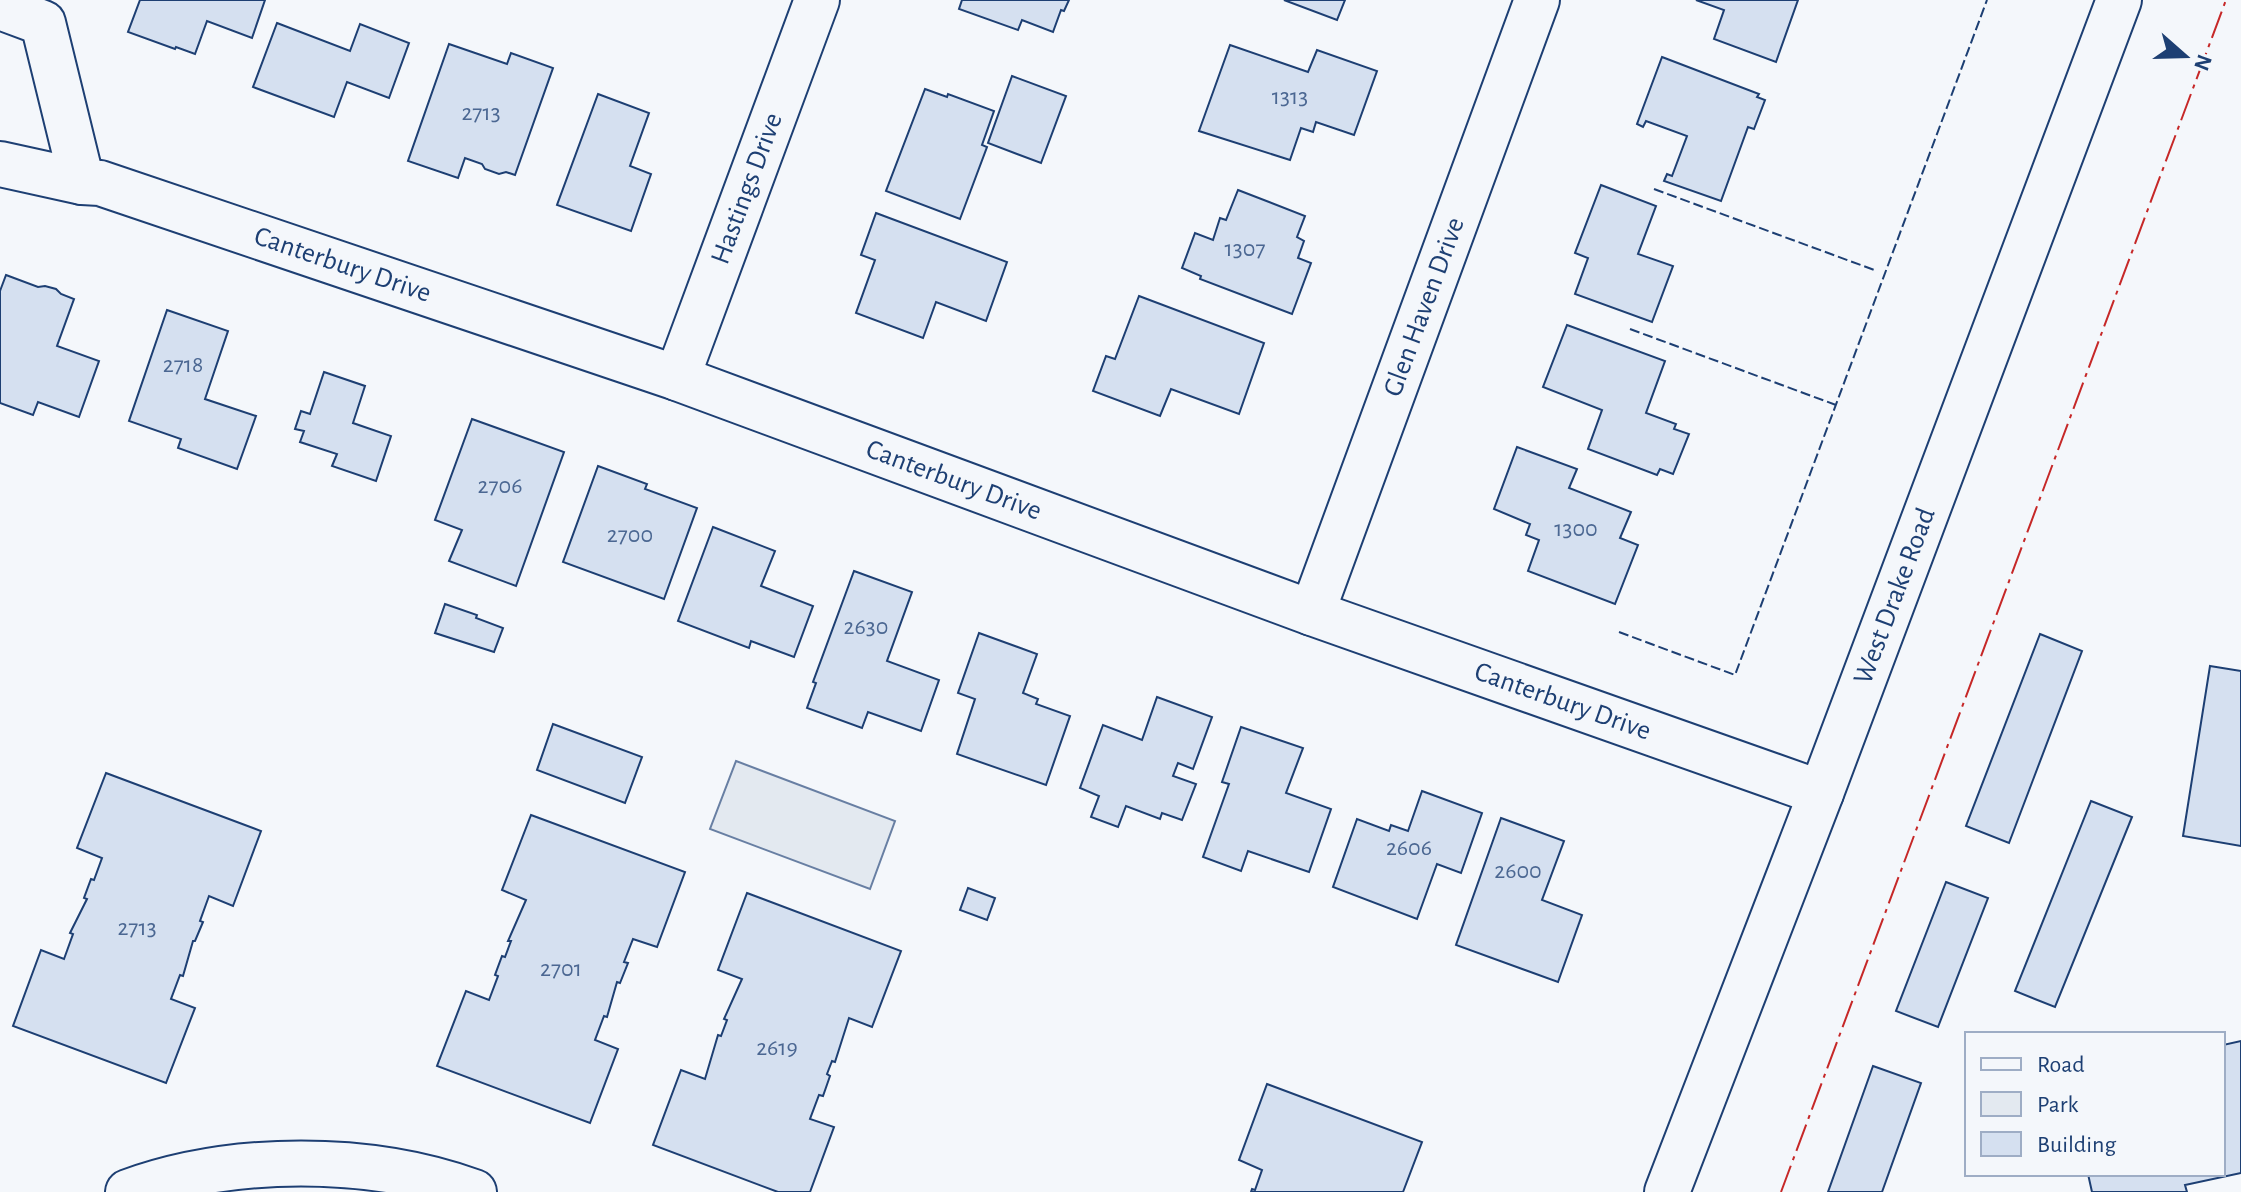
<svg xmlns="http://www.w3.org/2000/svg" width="2241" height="1192" viewBox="0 0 2241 1192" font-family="'Alegreya Sans',sans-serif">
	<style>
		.green { fill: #e3e9f0; stroke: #687fa3; stroke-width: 2 }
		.building { fill: #d5e0f0; stroke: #1d3f73; stroke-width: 2 }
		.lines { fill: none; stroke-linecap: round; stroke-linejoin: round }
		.minor-casing { stroke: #1d3f73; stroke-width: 48 }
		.tertiary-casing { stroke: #1d3f73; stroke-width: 48 }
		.primary-casing { stroke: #1d3f73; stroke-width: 48 }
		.minor { stroke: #f4f7fb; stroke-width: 44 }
		.tertiary { stroke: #f4f7fb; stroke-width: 44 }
		.primary { stroke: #f4f7fb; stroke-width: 44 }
		.fence { stroke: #1d3f73; stroke-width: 2; stroke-dasharray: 10 4; stroke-linecap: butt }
		.power { stroke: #c62828; stroke-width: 2; stroke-dasharray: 28 6 4 6; stroke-linecap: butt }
		.labels { text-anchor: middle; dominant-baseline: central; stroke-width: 6; stroke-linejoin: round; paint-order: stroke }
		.number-label { font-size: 24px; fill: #4b6792 }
		.street-label { font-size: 28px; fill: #1d3f73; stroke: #f4f7fb }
	</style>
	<rect width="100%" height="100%" fill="#f4f7fb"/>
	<polygon class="green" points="736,761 895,821 870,889 710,829"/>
	<g class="building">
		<polygon points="140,0 265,0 252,38 207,21 195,54 176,47 175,49 128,32"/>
		<polygon points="962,0 1069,0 1064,11 1061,10 1053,32 1022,20 1018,30 959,9"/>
		<polygon points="1284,0 1345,0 1337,20"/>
		<polygon points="1696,0 1798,0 1776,62 1714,39 1724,10"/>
		<polygon points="277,23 350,51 360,24 409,43 389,98 347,82 334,117 253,87"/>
		<polygon points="449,44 507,64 511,53 553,68 515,175 506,172 499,174 485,169 482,164 465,158 458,178 408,161"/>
		<polygon points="1230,45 1308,72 1317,50 1377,71 1354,135 1316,122 1313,132 1301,128 1290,160 1199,131"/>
		<polygon points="1662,57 1759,94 1757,97 1765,100 1754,129 1748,127 1721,201 1664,181 1667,174 1672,176 1687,136 1646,121 1643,127 1637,124"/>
		<polygon points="1012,76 1066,96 1041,163 988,143"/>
		<polygon points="925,89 947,97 948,94 994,111 982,145 987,147 960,219 886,191"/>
		<polygon points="598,94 649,113 630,166 651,174 631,231 557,205"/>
		<polygon points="1601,185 1656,206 1638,254 1673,266 1652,322 1575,294 1588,258 1575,253"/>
		<polygon points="1238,190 1305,216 1297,237 1304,241 1298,258 1311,263 1292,314 1200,279 1201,276 1182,268 1195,233 1213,240 1220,218 1226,220"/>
		<polygon points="876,213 1007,262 986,321 936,302 923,338 856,313 875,260 861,255"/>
		<polygon points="6,275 38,287 45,286 56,289 61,294 74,299 57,346 99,361 79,417 38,402 33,415 0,403 0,291"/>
		<polygon points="1139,296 1264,343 1239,414 1171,389 1160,416 1093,391 1106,356 1115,359"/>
		<polygon points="167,310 228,331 205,399 256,416 237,469 178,448 181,439 129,421"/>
		<polygon points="1567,325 1665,361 1646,413 1676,424 1674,429 1689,434 1673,474 1660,469 1657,475 1588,449 1602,410 1543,387"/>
		<polygon points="324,372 365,386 353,423 391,436 376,481 332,466 337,454 300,442 304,431 295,429 301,411 310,414"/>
		<polygon points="472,419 564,452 516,586 449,561 462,530 435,520"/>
		<polygon points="1517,447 1577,469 1569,488 1631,512 1620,538 1638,545 1615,604 1528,571 1539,540 1526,535 1530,524 1494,509"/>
		<polygon points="598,466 647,484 645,489 697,508 664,599 563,562"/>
		<polygon points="713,527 775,551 761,586 813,606 794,657 751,641 749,648 678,621"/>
		<polygon points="854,571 912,592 887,661 939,680 921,731 868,712 862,728 807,708 816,683 813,682"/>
		<polygon points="445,604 477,615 476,618 503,628 494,652 435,633"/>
		<polygon points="979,633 1037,654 1023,693 1038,699 1036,704 1070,716 1046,785 957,754 975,699 958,693"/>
		<polygon points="2040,634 2082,651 2009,843 1966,826"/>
		<polygon points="2210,666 2241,671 2241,846 2183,836"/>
		<polygon points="1157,697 1212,717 1193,769 1178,763 1173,776 1196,784 1182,820 1162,813 1160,819 1126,806 1118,827 1091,817 1099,796 1080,788 1103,725 1142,740"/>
		<polygon points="553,724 642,757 625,803 537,770"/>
		<polygon points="1241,727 1303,748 1286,793 1331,809 1309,872 1248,851 1241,871 1203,857 1229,784 1222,782"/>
		<polygon points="106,773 261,831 233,906 209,896 200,921 203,922 195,941 193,941 183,976 180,975 171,999 195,1008 166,1083 13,1026 41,950 64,959 73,934 70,933 87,899 84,898 91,879 94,880 102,858 77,848"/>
		<polygon points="1422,791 1482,813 1461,873 1437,864 1417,919 1333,887 1357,819 1389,831 1391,825 1408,831"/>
		<polygon points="2091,801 2132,817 2055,1007 2015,991"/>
		<polygon points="531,815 685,872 657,947 633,939 624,962 628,963 620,983 617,982 607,1017 604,1016 595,1040 618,1049 590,1123 437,1066 466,991 489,1000 498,976 495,975 502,956 505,957 511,941 508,941 526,900 502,890"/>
		<polygon points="1501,818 1564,841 1542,900 1582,915 1558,982 1456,945"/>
		<polygon points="1946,882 1988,898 1938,1027 1896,1011"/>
		<polygon points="968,888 995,898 987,920 960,910"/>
		<polygon points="747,893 901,951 872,1027 849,1018 835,1062 832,1061 827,1074 830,1076 823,1096 819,1095 810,1119 834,1127 810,1192 778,1192 653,1145 681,1070 705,1079 718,1035 721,1036 727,1020 724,1019 742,979 718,970"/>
		<polygon points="2241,1041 2241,1173 2185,1185 2187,1192 2092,1192 2088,1174 2223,1174 2223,1045"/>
		<polygon points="1873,1066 1921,1083 1882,1192 1828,1192"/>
		<polygon points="1267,1084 1422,1142 1403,1192 1251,1192 1252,1189 1255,1190 1262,1170 1239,1160"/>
	</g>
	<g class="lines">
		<defs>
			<g id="minor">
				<polyline points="0,7 43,23 82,182"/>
				<path id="s1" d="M0,164L82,182L100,183L677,378L1312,613L1821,793"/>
				<path id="s2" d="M677,378L817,0"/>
				<path id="s3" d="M1312,613L1537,0"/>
			</g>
			<path id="tertiary" d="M128,1192C232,1154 370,1154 474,1192"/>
			<g id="primary">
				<path id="s4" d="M1667,1192L1821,793L2119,0"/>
			</g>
		</defs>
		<use href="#minor" class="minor-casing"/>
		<use href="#tertiary" class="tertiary-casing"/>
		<use href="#primary" class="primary-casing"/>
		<use href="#minor" class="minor"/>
		<use href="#tertiary" class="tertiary"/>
		<use href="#primary" class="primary"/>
		<g class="fence">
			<polyline points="1654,189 1877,271"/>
			<polyline points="1630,329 1836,405"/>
			<polyline points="1619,632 1735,675 1987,0"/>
		</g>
		<polyline class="power" points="1781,1192 2226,0"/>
	</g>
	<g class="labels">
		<g class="number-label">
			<text x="1290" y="97">1313</text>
			<text x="481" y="113">2713</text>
			<text x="1245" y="249">1307</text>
			<text x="183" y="365">2718</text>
			<text x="500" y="486">2706</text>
			<text x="1576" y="529">1300</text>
			<text x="630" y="535">2700</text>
			<text x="866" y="627">2630</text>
			<text x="1409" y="848">2606</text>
			<text x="1518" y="871">2600</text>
			<text x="137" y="928">2713</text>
			<text x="561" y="969">2701</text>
			<text x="777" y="1048">2619</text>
		</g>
		<g class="street-label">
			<text stroke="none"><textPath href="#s2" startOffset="202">Hastings Drive</textPath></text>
			<text stroke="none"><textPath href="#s1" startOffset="358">Canterbury Drive</textPath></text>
			<text stroke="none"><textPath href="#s3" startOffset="326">Glen Haven Drive</textPath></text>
			<text stroke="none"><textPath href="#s1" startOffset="1006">Canterbury Drive</textPath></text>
			<text stroke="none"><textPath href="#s4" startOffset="638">West Drake Road</textPath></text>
			<text stroke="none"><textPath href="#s1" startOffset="1654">Canterbury Drive</textPath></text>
		</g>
	</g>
	<rect x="1965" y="1032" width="260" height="144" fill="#f4f7fb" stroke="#9eadc5" stroke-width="2"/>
	<rect x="1981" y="1058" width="40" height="12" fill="#f4f7fb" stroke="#9eadc5" stroke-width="2"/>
	<text x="2037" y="1072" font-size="24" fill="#1d3f73">Road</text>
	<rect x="1981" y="1092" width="40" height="24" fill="#e3e9f0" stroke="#9eadc5" stroke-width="2"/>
	<text x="2037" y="1112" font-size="24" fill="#1d3f73">Park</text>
	<rect x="1981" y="1132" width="40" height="24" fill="#d5e0f0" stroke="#9eadc5" stroke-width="2"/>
	<text x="2037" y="1152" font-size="24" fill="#1d3f73">Building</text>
	<g transform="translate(2185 56) rotate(110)" stroke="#f4f7fb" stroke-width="6" paint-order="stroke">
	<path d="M0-6L14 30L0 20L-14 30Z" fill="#1d3f73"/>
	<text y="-12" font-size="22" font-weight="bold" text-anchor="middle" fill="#1d3f73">N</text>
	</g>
</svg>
